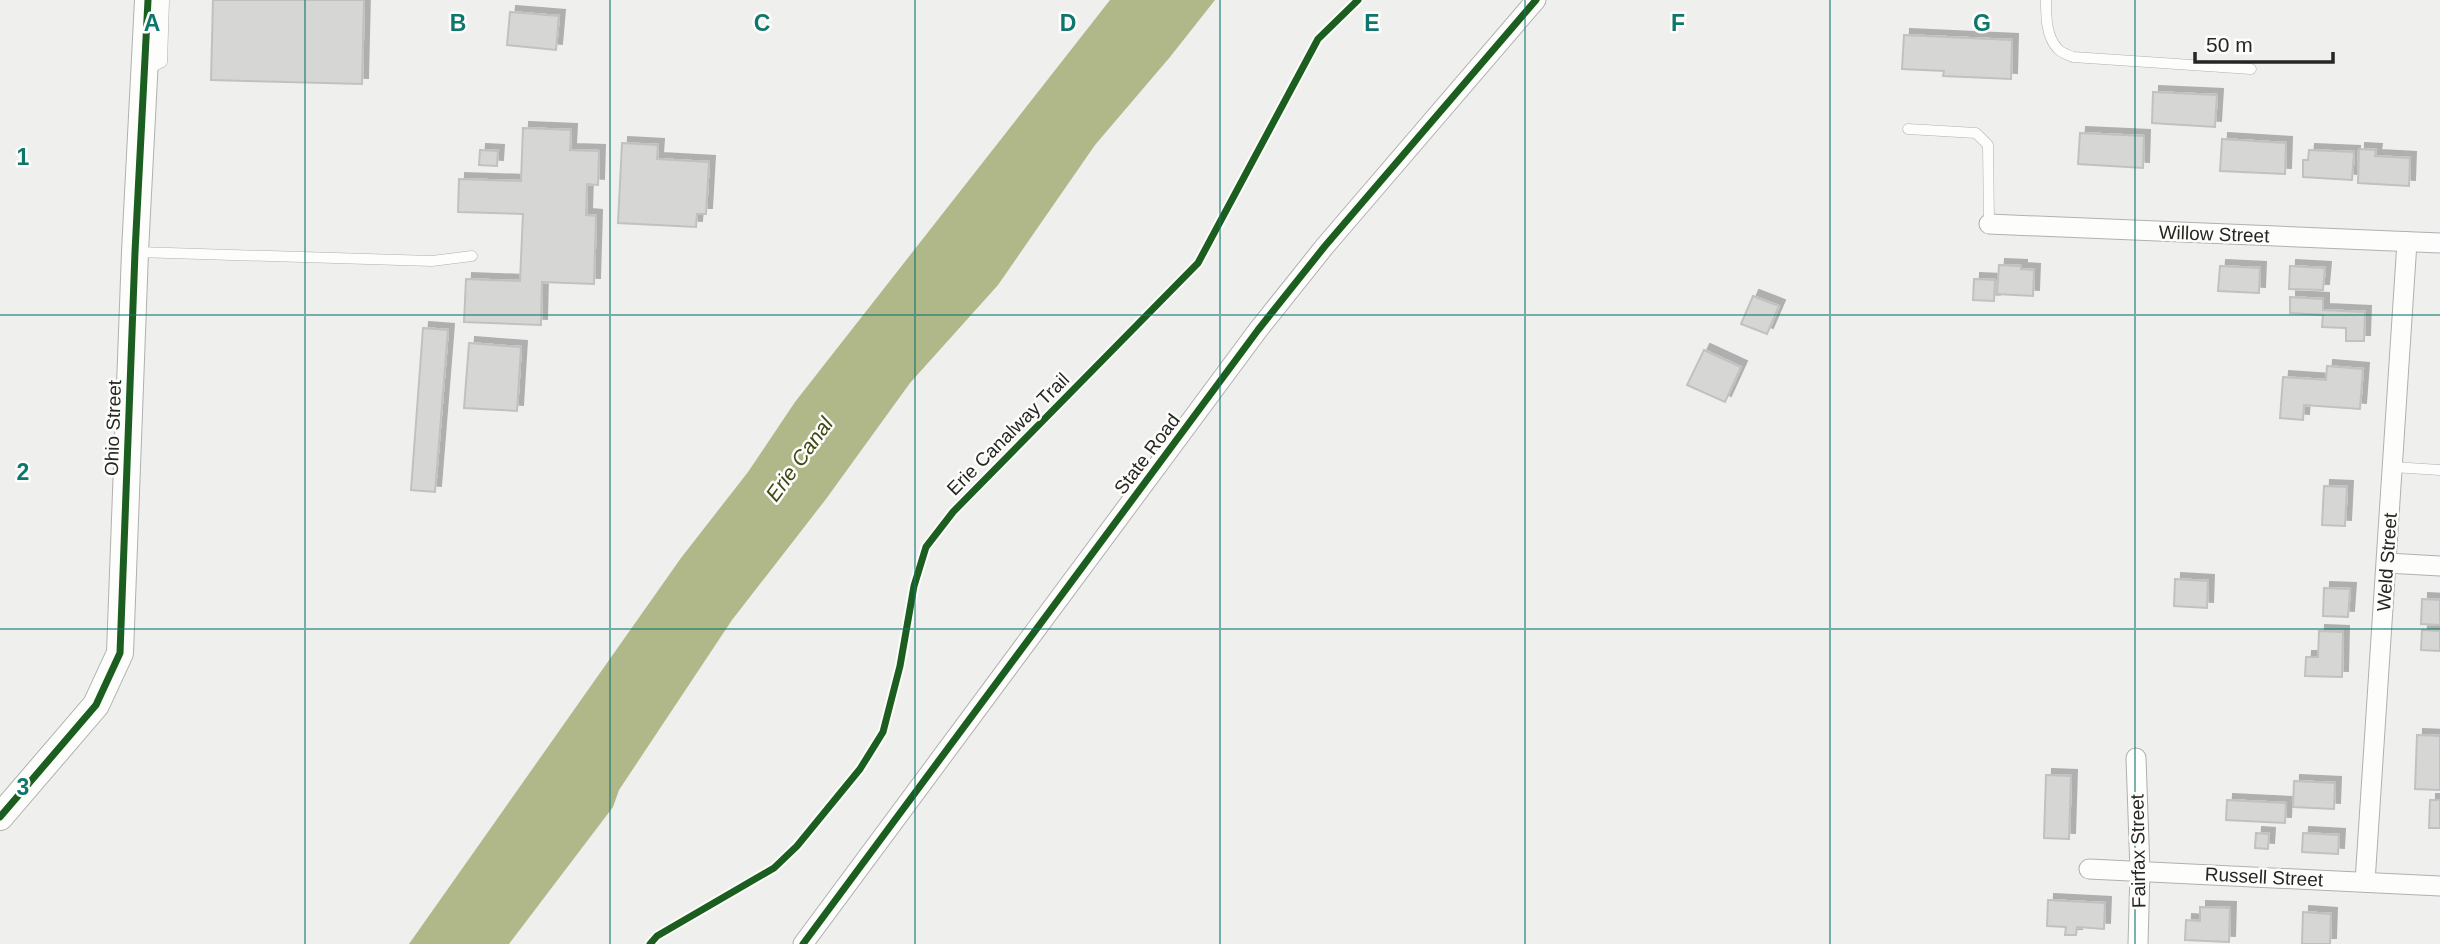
<svg xmlns="http://www.w3.org/2000/svg" width="2440" height="944" viewBox="0 0 2440 944" font-family="Helvetica,sans-serif">
	<style>
		.water { fill: #b0b789 }
		.building { fill: #d6d6d5; stroke: #c1c1c0; stroke-width: 2; filter: url(#shadow) }
		.lines { fill: none; stroke-linecap: round; stroke-linejoin: round }
		.lane-casing { stroke: #b0b0b0; stroke-width: 11 }
		.street-casing { stroke: #b0b0b0; stroke-width: 21 }
		.secondary-casing { stroke: #b0b0b0; stroke-width: 28 }
		.lane { stroke: #fdfdfc; stroke-width: 10 }
		.street { stroke: #fdfdfc; stroke-width: 19 }
		.secondary { stroke: #fdfdfc; stroke-width: 26 }
		.cycleway-casing { stroke: #fdfdfa; stroke-width: 11 }
		.cycleway { stroke: #1b5e20; stroke-width: 7 }
		.grid { fill: none; stroke: #0f766e; stroke-width: 2; stroke-opacity: 0.55 }
		.labels { text-anchor: middle; dominant-baseline: central; stroke-width: 5; stroke-linejoin: round; paint-order: stroke }
		.street-label { font-size: 19px; fill: #262625; stroke: #fdfdfa }
		.water-label { font-size: 21px; font-style: italic; fill: #404715; stroke: #fdfdfa }
		.grid-label { font-size: 23px; text-anchor: middle; font-weight: bold; fill: #0f766e; stroke: #fdfdfa; stroke-width: 5; stroke-linejoin: round; paint-order: stroke }
	</style>
	<defs>
		<filter id="shadow"><feDropShadow dx="6" dy="-6" stdDeviation="0" flood-color="#0004"/></filter>
	</defs>
	<rect width="100%" height="100%" fill="#efefee"/>
	<polygon class="water" points="1110,0 1215,0 1170,57 1095,145 998,285 910,383 826,499 732,620 619,790 613,807 509,944 409,944 681,558 748,472 795,402"/>
	<g class="building">
		<polygon points="213,0 364,0 362,84 211,80"/>
		<polygon points="510,12 559,16 556,50 507,45"/>
		<polygon points="1904,35 2012,40 2011,79 1943,76 1944,71 1902,69"/>
		<polygon points="2153,92 2217,95 2215,127 2152,123"/>
		<polygon points="523,128 571,130 570,150 599,151 598,185 587,184 586,215 596,216 594,284 542,282 541,325 464,322 466,279 520,281 523,214 458,212 459,179 521,181"/>
		<polygon points="2080,133 2144,136 2143,168 2078,164"/>
		<polygon points="2222,139 2286,143 2285,174 2220,171"/>
		<polygon points="622,143 658,145 657,159 709,162 706,214 697,214 696,227 618,223"/>
		<polygon points="2359,149 2376,150 2375,156 2410,158 2409,186 2358,183"/>
		<polygon points="480,150 498,151 497,166 479,165"/>
		<polygon points="2309,150 2354,152 2352,180 2303,177 2303,160 2308,160"/>
		<polygon points="1999,265 2021,266 2021,269 2034,270 2033,296 1997,294"/>
		<polygon points="2220,266 2260,268 2259,293 2218,291"/>
		<polygon points="2290,266 2325,268 2323,290 2289,289"/>
		<polygon points="1974,279 1995,280 1994,301 1973,300"/>
		<polygon points="1753,296 1779,306 1767,334 1741,324"/>
		<polygon points="2290,297 2323,299 2323,310 2365,312 2364,341 2346,341 2346,328 2322,327 2323,315 2290,313"/>
		<polygon points="423,328 448,330 435,492 411,490"/>
		<polygon points="469,343 521,347 517,411 464,408"/>
		<polygon points="1704,350 1741,367 1725,402 1687,385"/>
		<polygon points="2327,366 2363,369 2360,409 2304,405 2303,420 2280,418 2283,377 2326,380"/>
		<polygon points="2324,486 2347,487 2345,526 2322,525"/>
		<polygon points="2175,579 2208,581 2207,608 2174,606"/>
		<polygon points="2324,588 2350,589 2348,617 2323,616"/>
		<polygon points="2422,599 2440,600 2440,625 2421,624"/>
		<polygon points="2422,630 2440,631 2440,651 2421,650"/>
		<polygon points="2319,631 2343,632 2342,677 2305,676 2306,657 2318,657"/>
		<polygon points="2417,735 2440,736 2440,790 2415,789"/>
		<polygon points="2046,775 2071,776 2069,839 2044,838"/>
		<polygon points="2294,781 2335,783 2334,809 2293,807"/>
		<polygon points="2227,800 2286,803 2285,823 2226,820"/>
		<polygon points="2430,800 2440,800 2440,828 2429,828"/>
		<polygon points="2256,833 2269,834 2268,849 2255,848"/>
		<polygon points="2303,833 2339,835 2338,854 2302,852"/>
		<polygon points="2048,900 2105,903 2104,929 2077,927 2076,935 2065,935 2066,927 2047,926"/>
		<polygon points="2200,907 2230,908 2229,942 2185,940 2186,920 2200,921"/>
		<polygon points="2303,912 2331,914 2330,944 2302,944"/>
	</g>
	<g class="lines">
		<defs>
			<g id="lane">
				<path d="M2046,0C2046,16 2046,37 2058,49C2061,53 2069,55 2073,57L2251,69"/>
				<polyline points="146,70 162,62 164,0"/>
				<polyline points="1908,129 1976,133 1988,145 1989,224"/>
				<polyline points="137,252 432,261 472,256"/>
				<polyline points="2393,467 2440,470"/>
			</g>
			<g id="street">
				<polyline points="1989,224 2440,243"/>
				<polyline points="2387,563 2440,566"/>
				<polyline points="2136,758 2140,871 2138,944"/>
				<polyline points="2089,869 2440,886"/>
				<polyline points="2365,882 2407,242"/>
				<polyline points="803,944 1258,330 1325,246 1536,0"/>
			</g>
			<polyline id="secondary" points="0,817 96,705 120,653 135,252 148,0"/>
		</defs>
		<use href="#lane" class="lane-casing"/>
		<use href="#street" class="street-casing"/>
		<use href="#secondary" class="secondary-casing"/>
		<use href="#lane" class="lane"/>
		<use href="#street" class="street"/>
		<use href="#secondary" class="secondary"/>
		<defs>
			<g id="cycleway">
				<polyline points="0,817 96,705 120,653 135,252 148,0"/>
				<polyline points="650,944 657,936 774,868 797,846 860,769 883,732 900,666 914,586 926,547 953,512 1198,263 1318,39 1358,0"/>
				<polyline points="803,944 1258,330 1325,246 1536,0"/>
			</g>
		</defs>
		<use href="#cycleway" class="cycleway-casing"/>
		<use href="#cycleway" class="cycleway"/>
	</g>
	<path class="grid" d="M305,0V944M610,0V944M915,0V944M1220,0V944M1525,0V944M1830,0V944M2135,0V944M0,315H2440M0,629H2440"/>
	<g class="labels">
		<g class="street-label">
			<text transform="translate(2214 234) rotate(2)">Willow Street</text>
			<text transform="translate(113 428) rotate(-88)">Ohio Street</text>
			<text transform="translate(1008 434) rotate(-45)">Erie Canalway Trail</text>
			<text transform="translate(1147 454) rotate(-53)">State Road</text>
			<text transform="translate(2387 562) rotate(-86)">Weld Street</text>
			<text transform="translate(2138 851) rotate(-91)">Fairfax Street</text>
			<text transform="translate(2264 877) rotate(3)">Russell Street</text>
		</g>
		<g class="water-label">
			<text transform="translate(799 459) rotate(-54)">Erie Canal</text>
		</g>
	</g>
	<g class="grid-label">
		<text x="152" y="31">A</text>
		<text x="458" y="31">B</text>
		<text x="762" y="31">C</text>
		<text x="1068" y="31">D</text>
		<text x="1372" y="31">E</text>
		<text x="1678" y="31">F</text>
		<text x="1982" y="31">G</text>
		<text x="23" y="165">1</text>
		<text x="23" y="480">2</text>
		<text x="23" y="795">3</text>
	</g>
	<path d="M2195 52v10h138v-10" fill="none" stroke="#262625" stroke-width="3.5"/>
	<text x="2206" y="52" font-size="21" fill="#262625" stroke="#fdfdfa" stroke-width="5" paint-order="stroke">50 m</text>
</svg>
